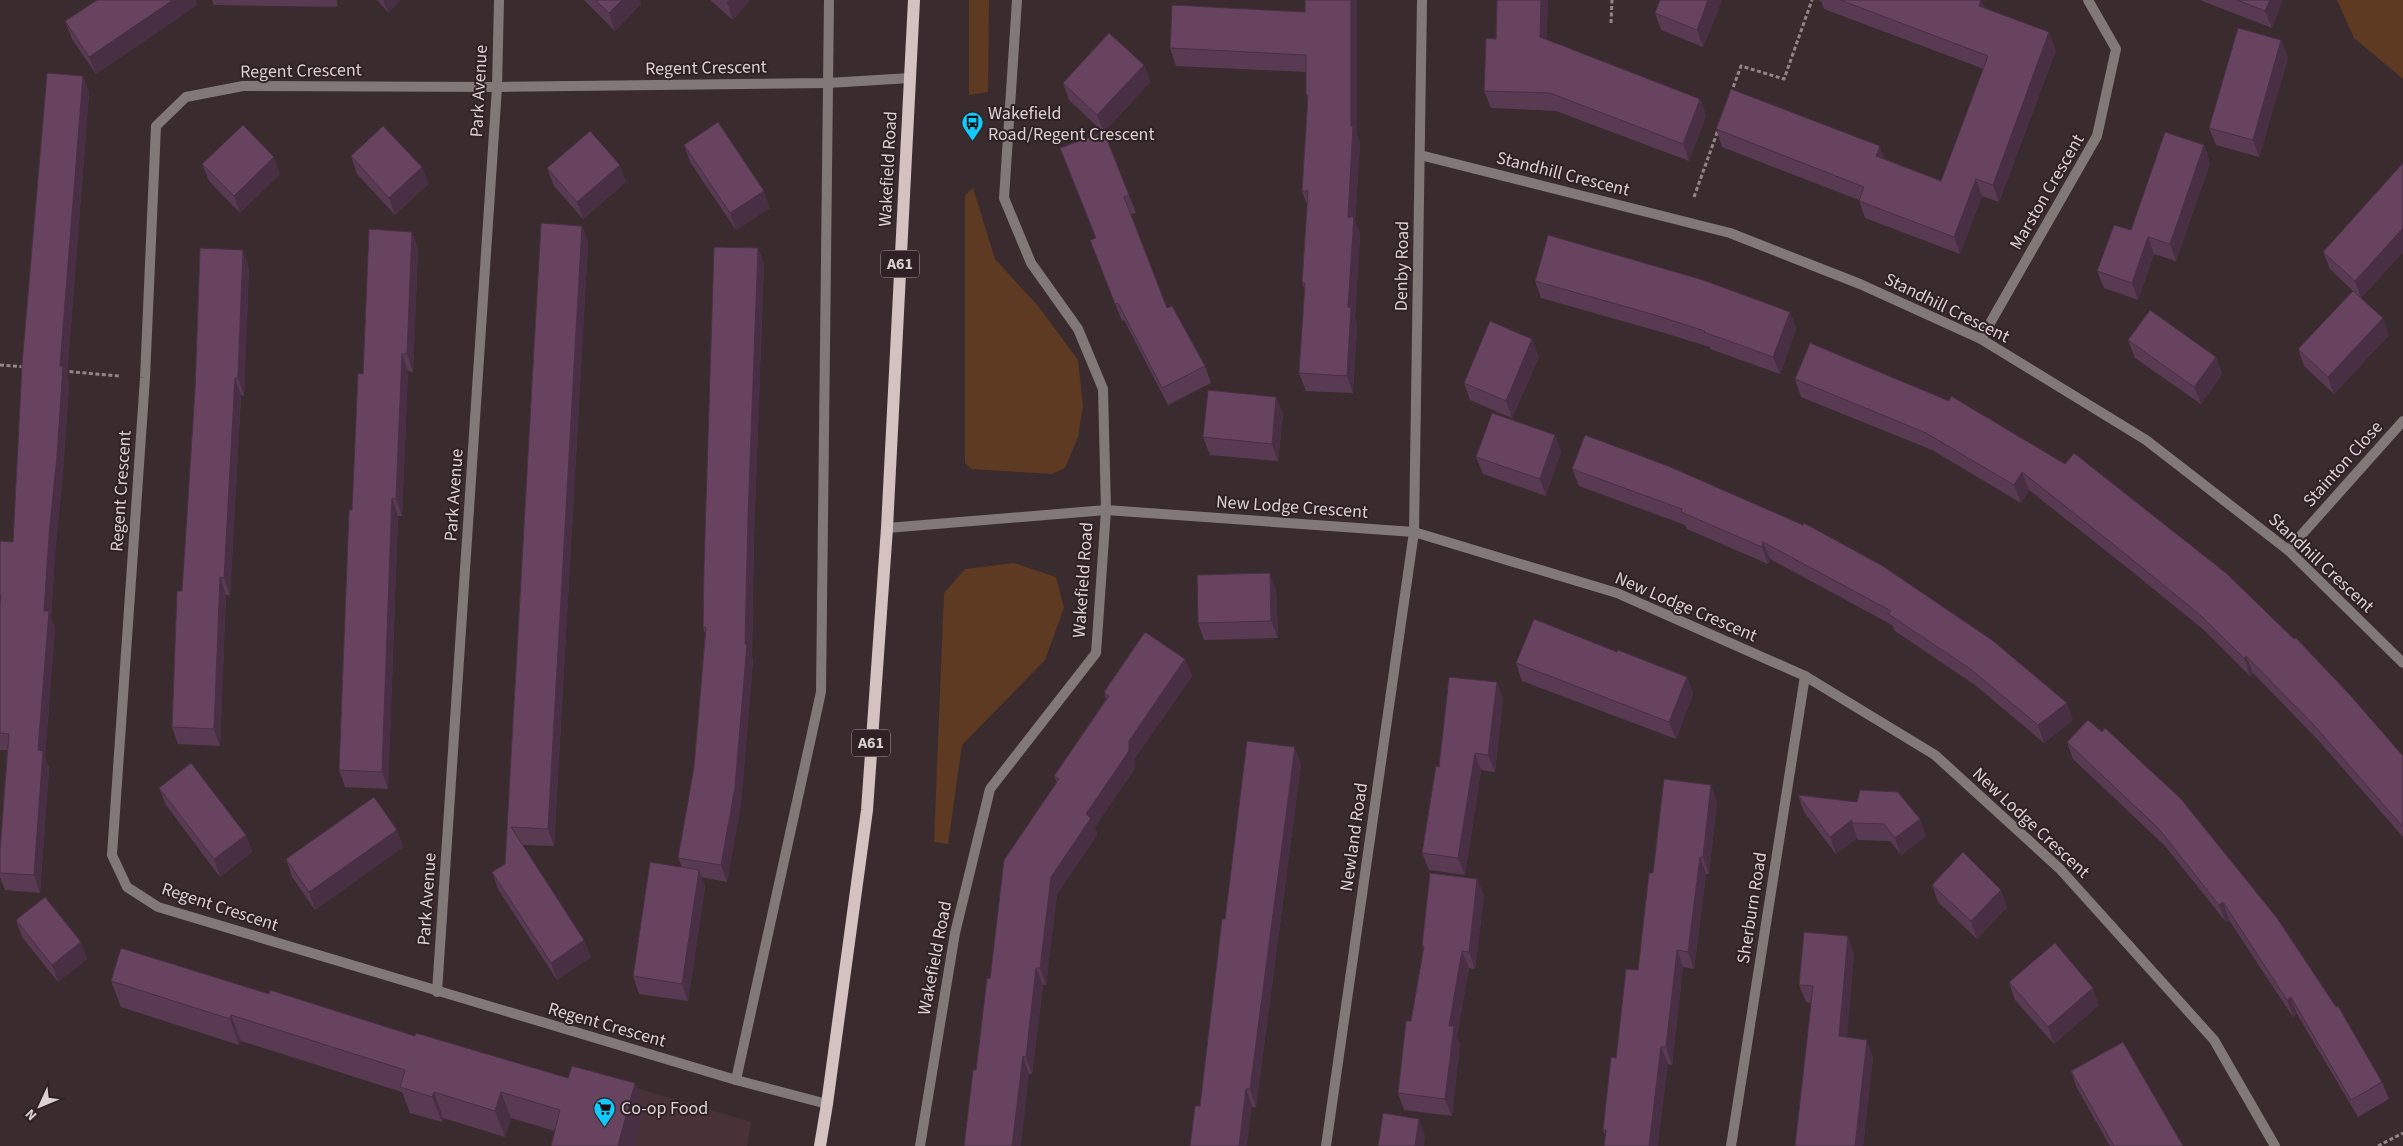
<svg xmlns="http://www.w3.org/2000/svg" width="2403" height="1146" viewBox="0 0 2403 1146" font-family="'Source Sans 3',sans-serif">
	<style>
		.built { fill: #483238 }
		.green { fill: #5d3a21 }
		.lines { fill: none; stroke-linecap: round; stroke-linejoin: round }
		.path { stroke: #928588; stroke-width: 3; stroke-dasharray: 4 2.5; stroke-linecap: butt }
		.street { stroke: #817977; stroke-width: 10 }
		.primary { stroke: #d3c2bf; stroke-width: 12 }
		.wall { fill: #593a53 }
		.shaded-wall { fill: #482f43 }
		.building { fill: #674360; stroke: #482f43 }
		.labels { text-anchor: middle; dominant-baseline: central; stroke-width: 4; stroke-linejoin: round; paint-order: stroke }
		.shield { fill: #2f2125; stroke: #a79c9f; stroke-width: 1 }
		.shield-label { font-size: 16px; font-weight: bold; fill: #dbd1d3 }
		.street-label { font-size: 18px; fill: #dbd1d3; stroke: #2f2125 }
		.poi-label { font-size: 18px; fill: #dbd1d3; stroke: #2f2125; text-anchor: start }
	</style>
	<rect width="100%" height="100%" fill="#3a2b2f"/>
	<polygon class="built" points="579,1071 751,1122 747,1146 557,1146"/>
	<g class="green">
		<polygon points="969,0 989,0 988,92 969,95"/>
		<polygon points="2337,0 2403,0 2403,79 2354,38"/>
		<polygon points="973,188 995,259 1039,307 1078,360 1083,406 1078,437 1065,468 1052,474 972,469 965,463 965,195"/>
		<polygon points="1014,563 1056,577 1064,608 1045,660 962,745 948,844 934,842 944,593 965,569"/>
	</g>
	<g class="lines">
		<g class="path">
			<polyline points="1611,23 1612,0"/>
			<polyline points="1731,93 1741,66 1784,79 1812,0"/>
			<polyline points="1694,197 1718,130"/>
			<polyline points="0,365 25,367"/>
			<polyline points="63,371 119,376"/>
			<polyline points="2378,1146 2403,1133"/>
		</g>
		<g class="street">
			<polyline points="1420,155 1730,233 1860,284 1981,339 2146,440 2288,550 2403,663"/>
			<polyline points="1981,339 2097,136 2116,49 2088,0"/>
			<polyline points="887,528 1106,510 1414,532 1617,593 1805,676 1935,755 2060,869 2214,1040 2275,1146"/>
			<polyline points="2288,550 2403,421"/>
			<polyline points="437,992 497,87 499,0"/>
			<polyline points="736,1080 821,692 829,0"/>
			<polyline points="827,1104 736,1080 158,907 127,887 112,855 145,378 156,126 186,97 243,86 497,87 828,83 910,78"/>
			<polyline points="920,1146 955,933 990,789 1096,653 1106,510 1103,389 1078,329 1031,263 1004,198 1017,0"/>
			<polyline points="1326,1146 1414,532 1422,0"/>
			<polyline points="1731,1146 1805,676"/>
		</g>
		<polyline class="primary" points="820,1146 827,1104 867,810 887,528 914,0"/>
	</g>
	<g class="wall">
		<polygon points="212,0 337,0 337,7 214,5"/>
		<polygon points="377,0 401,0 388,12"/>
		<polygon points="584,0 640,0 641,4 615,31"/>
		<polygon points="710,0 749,0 733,20"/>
		<polygon points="1497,0 1548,0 1546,40 1700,99 1706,116 1689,161 1556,111 1491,108 1484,91 1496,39"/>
		<polygon points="1660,0 1722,0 1703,47 1661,30 1655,13"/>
		<polygon points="1818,0 1980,0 1984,7 2056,50 1999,202 1982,196 1960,254 1865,218 1859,200 1722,147 1716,129 1885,159 1941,181 1984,69 1824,9 1821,1"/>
		<polygon points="2200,0 2282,0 2272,28"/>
		<polygon points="197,5 96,74 72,39 65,21"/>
		<polygon points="1305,12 1360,143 1355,221 1360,234 1355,317 1357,325 1353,393 1306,391 1299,373 1305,290 1302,283 1307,205 1302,191 1308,100 1306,94 1306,72 1176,66 1170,48"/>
		<polygon points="2281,40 2288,58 2259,157 2216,145 2209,128"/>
		<polygon points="1144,65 1150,82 1104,132 1136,213 1131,214 1167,308 1205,366 1211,383 1168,405 1124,320 1122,321 1090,240 1096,238 1060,148 1103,132 1069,100 1063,83"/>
		<polygon points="83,76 89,93 67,377 69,383 63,473 55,553 51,618 55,628 45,757 49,768 40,893 5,890 0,877 0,850 7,750 0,750 0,541 13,542"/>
		<polygon points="684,145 770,208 736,230 690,162"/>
		<polygon points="2204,145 2210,163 2176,261 2154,254 2138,300 2104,288 2097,271 2131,230"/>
		<polygon points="351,156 422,167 428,184 395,215 357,174"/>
		<polygon points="2403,163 2403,252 2361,298 2389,335 2334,394 2304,366 2298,349 2353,291 2330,269 2323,252"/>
		<polygon points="202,164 280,174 240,213 209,181"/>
		<polygon points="547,168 626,182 583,219 554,186"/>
		<polygon points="582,226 588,243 554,846 522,845 584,940 591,957 557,980 498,889 492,872 505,864"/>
		<polygon points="412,232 418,249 413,372 408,371 402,516 398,516 388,789 345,787 339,770 352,510 363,374"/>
		<polygon points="758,248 764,264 754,535 752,656 753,661 741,804 727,882 701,877 705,887 688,1001 639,994 633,976 682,867 678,858 694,767 705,634 703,627"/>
		<polygon points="249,267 244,396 241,395 230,595 226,595 220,746 178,744 172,727 182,591"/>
		<polygon points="1535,281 1790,312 1796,329 1780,374 1710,349 1710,347 1661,332 1541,298"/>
		<polygon points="2128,340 2216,357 2222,374 2201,404 2135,358"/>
		<polygon points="1539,357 1512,418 1470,400 1464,383"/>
		<polygon points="1795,379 1949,401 2403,756 2403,837 2318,740 2253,673 2250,676 2205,631 2129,569 2029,490 2021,503 1932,450 1801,397"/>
		<polygon points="1276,397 1283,414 1278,461 1210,455 1203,437"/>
		<polygon points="1561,452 1546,496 1483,474 1476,457"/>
		<polygon points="1668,466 2073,720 2044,743 1975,685 1895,631 1892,625 1770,559 1768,564 1687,529 1685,525 1579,486 1572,469"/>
		<polygon points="1276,590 1278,638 1204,640 1198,623"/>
		<polygon points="1185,659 1192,676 1135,758 1135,768 1095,827 1097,835 1057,894 1046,985 1043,985 1032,1074 976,1070 990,979 1057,783 1054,776 1106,699 1104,692"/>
		<polygon points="1516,663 1687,677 1693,694 1676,739 1522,681"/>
		<polygon points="1497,682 1503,699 1495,772 1481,770 1465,875 1429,870 1422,853 1439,767"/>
		<polygon points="2088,720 2382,1082 2389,1099 2358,1117 2297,1014 2293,1017 2229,920 2226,922 2165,846 2073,759 2067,742"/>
		<polygon points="1301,764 1256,1107 1200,1106 1225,919"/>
		<polygon points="159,788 246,835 252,852 220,877 166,805"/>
		<polygon points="1798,795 1926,836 1901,855 1890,841 1858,840 1857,838 1836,854 1804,812"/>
		<polygon points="1717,802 1709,874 1706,874 1694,969 1683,967 1672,1065 1668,1064 1606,1136 1603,1130 1616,1058 1638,970 1653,873"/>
		<polygon points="397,830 403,847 315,910 292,877 286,859"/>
		<polygon points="1477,879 1484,896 1475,969 1469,968 1457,1035 1460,1044 1452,1116 1404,1110 1398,1093 1423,951 1422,946"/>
		<polygon points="1932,885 2007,907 1977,939 1938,902"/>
		<polygon points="16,920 87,959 58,982 22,937"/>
		<polygon points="1854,953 1847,1037 1873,1057 1863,1146 1795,1146 1811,1003 1806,1002 1799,985"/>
		<polygon points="111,981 269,994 644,1108 634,1146 551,1146 555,1131 511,1118 505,1137 443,1118 442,1122 410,1113 402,1092 241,1041 239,1045 121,1007"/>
		<polygon points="2009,982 2099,1005 2054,1044 2015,1000"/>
		<polygon points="2071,1071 2183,1146 2110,1146 2077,1088"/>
	</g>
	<g class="shaded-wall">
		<polygon points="173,0 196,0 197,5 96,74 89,57"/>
		<polygon points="383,0 401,0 388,12"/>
		<polygon points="622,0 640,0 641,4 615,31 609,13"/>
		<polygon points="729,0 749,0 733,20 727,2"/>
		<polygon points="1351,0 1357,0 1357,136 1360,143 1355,221 1360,234 1355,317 1357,325 1353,393 1347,376 1348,217 1351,126"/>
		<polygon points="1541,0 1548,0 1546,54 1540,37"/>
		<polygon points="1708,0 1722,0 1703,47 1697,30"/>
		<polygon points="1981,0 1988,18 1979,6"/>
		<polygon points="2270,0 2282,0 2272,28 2265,11"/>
		<polygon points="2049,32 2056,50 1999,202 1993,185"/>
		<polygon points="2281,40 2288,58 2259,157 2253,140"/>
		<polygon points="1144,65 1150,82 1104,132 1097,115"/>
		<polygon points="83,76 89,93 67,377 69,383 63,473 55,553 51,618 55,628 45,757 49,768 40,893 34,875 44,611 60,366"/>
		<polygon points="1700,99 1706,116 1689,161 1683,144"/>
		<polygon points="2204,145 2210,163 2176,261 2170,244"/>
		<polygon points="1880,146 1886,163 1876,156"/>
		<polygon points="274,157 280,174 240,213 234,196"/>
		<polygon points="620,165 626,182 583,219 577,202"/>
		<polygon points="422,167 428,184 395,215 389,198"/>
		<polygon points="1976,179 1982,196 1960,254 1954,237"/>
		<polygon points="764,191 770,208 736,230 730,213"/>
		<polygon points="582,226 588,243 554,846 548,829"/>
		<polygon points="2403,228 2403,252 2361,298 2355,281"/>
		<polygon points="412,232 418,249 413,372 407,354"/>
		<polygon points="2148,237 2154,254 2138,300 2132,283"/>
		<polygon points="758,248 764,264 754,535 752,656 753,661 741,804 727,882 721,865 745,644 748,518"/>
		<polygon points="243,250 249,267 244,396 238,378"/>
		<polygon points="1790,312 1796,329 1780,374 1773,357"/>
		<polygon points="2383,318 2389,335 2334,394 2328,377"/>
		<polygon points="1532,339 1539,357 1512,418 1506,401"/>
		<polygon points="402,354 408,371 402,516 396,499"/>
		<polygon points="2216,357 2222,374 2201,404 2194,387"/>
		<polygon points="235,378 241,395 230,595 224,578"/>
		<polygon points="1276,397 1283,414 1278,461 1272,444"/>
		<polygon points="1555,435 1561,452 1546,496 1540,479"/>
		<polygon points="2022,472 2029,490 2021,503 2014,485"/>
		<polygon points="392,498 398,516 388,789 382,772"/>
		<polygon points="1763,542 1770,559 1768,564 1762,547"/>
		<polygon points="1270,573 1276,590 1278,638 1271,621"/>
		<polygon points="220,577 226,595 220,746 214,729"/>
		<polygon points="2246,656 2253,673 2250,676 2244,658"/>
		<polygon points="1185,659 1192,676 1135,758 1135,768 1095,827 1097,835 1057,894 1046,985 1040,968 1051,877 1086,814 1129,741"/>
		<polygon points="1687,677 1693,694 1676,739 1669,722"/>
		<polygon points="1497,682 1503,699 1495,772 1488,755"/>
		<polygon points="2067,703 2073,720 2044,743 2038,725"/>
		<polygon points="1295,747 1301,764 1256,1107 1250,1089"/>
		<polygon points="1475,753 1481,770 1465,875 1458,858"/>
		<polygon points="1711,785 1717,802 1709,874 1703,857"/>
		<polygon points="1920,819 1926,836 1901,855 1895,838"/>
		<polygon points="1852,820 1852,823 1857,838 1836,854 1830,837"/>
		<polygon points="397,830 403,847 315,910 309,892"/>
		<polygon points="246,835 252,852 220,877 214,859"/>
		<polygon points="1700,857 1706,874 1694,969 1688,952"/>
		<polygon points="699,870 705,887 688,1001 682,984"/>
		<polygon points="1477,879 1484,896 1475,969 1469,952"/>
		<polygon points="2001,890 2007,907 1977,939 1971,921"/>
		<polygon points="2223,902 2229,920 2226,922 2219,905"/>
		<polygon points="1848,936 1854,953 1846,1054 1839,1036"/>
		<polygon points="584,940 591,957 557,980 551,963"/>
		<polygon points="81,942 87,959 58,982 52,965"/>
		<polygon points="1677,950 1683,967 1672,1065 1666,1047"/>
		<polygon points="1462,951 1469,968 1457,1035 1460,1044 1452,1116 1445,1099 1449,1026"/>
		<polygon points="1036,968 1043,985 1032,1074 1026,1057"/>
		<polygon points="2093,988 2099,1005 2054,1044 2048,1027"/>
		<polygon points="2291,997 2297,1014 2293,1017 2287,1000"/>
		<polygon points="231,1015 241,1041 239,1045 230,1019"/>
		<polygon points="1867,1040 1873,1057 1863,1146 1855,1146"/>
		<polygon points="1661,1047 1668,1064 1658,1146 1649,1146"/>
		<polygon points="1023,1056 1029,1074 1021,1146 1012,1146"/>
		<polygon points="635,1083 644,1108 634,1146 619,1146 618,1145"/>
		<polygon points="1246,1089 1252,1106 1247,1146 1239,1146"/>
		<polygon points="434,1092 443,1118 442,1122 432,1097"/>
		<polygon points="501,1092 511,1118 505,1137 495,1111"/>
		<polygon points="1419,1119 1425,1136 1424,1146 1415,1146"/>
	</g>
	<g class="building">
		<polygon points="97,0 173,0 89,57 65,21"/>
		<polygon points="595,0 622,0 609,13"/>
		<polygon points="1305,0 1351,0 1351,126 1353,126 1348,217 1354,217 1348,307 1351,308 1347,376 1299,373 1305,283 1302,283 1308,191 1302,191 1308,95 1306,94 1306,55 1170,48 1172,5 1305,12"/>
		<polygon points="1497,0 1541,0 1540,37 1700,99 1683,144 1550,93 1484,91 1486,38 1496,39"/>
		<polygon points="1660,0 1708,0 1697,30 1655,13"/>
		<polygon points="1840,0 1981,0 1979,6 2049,32 1993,185 1976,179 1954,237 1859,201 1864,187 1716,129 1731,89 1880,146 1876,156 1941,181 1988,56"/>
		<polygon points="2237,0 2270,0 2265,11"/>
		<polygon points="2238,28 2281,40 2253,140 2209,128"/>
		<polygon points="1109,33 1144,65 1097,115 1063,83"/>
		<polygon points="47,73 83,76 60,366 63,366 57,456 49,536 44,611 49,611 38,750 43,751 34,875 0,873 0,850 9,734 0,733 0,607 1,595 0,595 0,541 13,542 22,364"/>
		<polygon points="718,122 764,191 730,213 684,145"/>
		<polygon points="243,125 274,157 234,196 202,164"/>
		<polygon points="383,126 422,167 389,198 351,156"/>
		<polygon points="590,131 620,165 577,202 547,168"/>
		<polygon points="1104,132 1129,195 1124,197 1167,308 1172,306 1205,366 1162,388 1118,303 1115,304 1090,240 1096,238 1060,148"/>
		<polygon points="2165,132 2204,145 2170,244 2148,237 2132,283 2097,271 2114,225 2131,230"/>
		<polygon points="2403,163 2403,228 2355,281 2323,252"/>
		<polygon points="541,223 582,226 548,829 511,827 584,940 551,963 492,872 505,864"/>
		<polygon points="369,229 412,232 407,354 402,354 396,499 392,498 382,772 339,770 349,510 352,510 358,373 363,374"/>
		<polygon points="1548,235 1703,280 1790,312 1773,357 1704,332 1705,331 1655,315 1535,281"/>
		<polygon points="714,247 758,248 748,518 745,644 747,644 735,787 721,865 678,858 694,767 706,627 703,627 704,566"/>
		<polygon points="200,248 243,250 238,378 235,378 224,578 220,577 214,729 172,727 177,591 182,591 195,390"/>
		<polygon points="2353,291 2383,318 2328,377 2298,349"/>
		<polygon points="2150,310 2216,357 2194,387 2128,340"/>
		<polygon points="1490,321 1532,339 1506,401 1464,383"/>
		<polygon points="1810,343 1949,401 1951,396 2065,464 2074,453 2226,573 2294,639 2296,638 2350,695 2403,756 2403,827 2312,723 2246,656 2244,658 2199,614 2123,552 2022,472 2014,485 1926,433 1795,379"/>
		<polygon points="1208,390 1276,397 1272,444 1203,437"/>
		<polygon points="1492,413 1555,435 1540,479 1476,457"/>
		<polygon points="1585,435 1668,466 1803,525 1804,523 1881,565 1992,640 2067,703 2038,725 1969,668 1888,614 1891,611 1763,542 1762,547 1681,512 1682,509 1572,469"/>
		<polygon points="1270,573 1271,621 1198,623 1197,575"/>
		<polygon points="1534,619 1617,652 1618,650 1687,677 1669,722 1516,663"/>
		<polygon points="1145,632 1185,659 1129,741 1129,751 1086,814 1091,818 1051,877 1040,968 1036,968 1026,1057 1023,1056 1012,1146 964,1146 973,1070 976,1070 987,978 990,979 1004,860 1059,779 1054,776 1109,696 1104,692"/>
		<polygon points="1449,677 1497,682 1488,755 1475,753 1458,858 1422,853 1436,766 1439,767"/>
		<polygon points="2088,720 2102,732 2105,728 2181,799 2277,918 2336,1007 2338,1006 2382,1082 2351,1100 2291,997 2287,1000 2223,902 2219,905 2159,829 2067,742"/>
		<polygon points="1247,741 1295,747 1250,1089 1246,1089 1239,1146 1190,1146 1195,1106 1200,1106 1222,919 1225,919"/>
		<polygon points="191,763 246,835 214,859 159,788"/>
		<polygon points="1664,779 1711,785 1703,857 1700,857 1688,952 1677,950 1666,1047 1661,1047 1649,1146 1604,1146 1606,1130 1603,1130 1611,1057 1616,1058 1626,969 1638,970 1649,873 1653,873"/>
		<polygon points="1860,790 1898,792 1920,819 1895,838 1884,824 1852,823 1852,820 1830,837 1798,795 1857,802"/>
		<polygon points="374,797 397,830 309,892 286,859"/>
		<polygon points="1963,852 2001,890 1971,921 1932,885"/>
		<polygon points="650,862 699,870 682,984 633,976"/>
		<polygon points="1430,873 1477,879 1469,952 1462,951 1449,1026 1454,1026 1445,1099 1398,1093 1406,1021 1411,1021 1424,946 1422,946"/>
		<polygon points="45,897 81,942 52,965 16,920"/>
		<polygon points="1804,932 1848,936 1839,1036 1867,1040 1855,1146 1795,1146 1813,986 1799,985"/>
		<polygon points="2055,943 2093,988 2048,1027 2009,982"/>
		<polygon points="121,948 269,994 270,990 415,1036 416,1033 568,1078 572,1066 635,1083 618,1145 623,1146 551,1146 560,1110 501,1092 495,1111 434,1092 432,1097 400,1087 405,1070 231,1015 230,1019 111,981"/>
		<polygon points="2123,1042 2183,1146 2114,1146 2071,1071"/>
		<polygon points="1383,1113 1419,1119 1415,1146 1378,1146"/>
	</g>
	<defs>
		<symbol id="bus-pin" viewBox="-11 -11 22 30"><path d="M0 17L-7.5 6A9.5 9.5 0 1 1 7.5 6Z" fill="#0fcafa" stroke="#2f2125"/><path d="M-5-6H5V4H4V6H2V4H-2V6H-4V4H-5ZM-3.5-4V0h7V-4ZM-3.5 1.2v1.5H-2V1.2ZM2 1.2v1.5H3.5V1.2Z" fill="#111"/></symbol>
		<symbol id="supermarket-pin" viewBox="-11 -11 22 30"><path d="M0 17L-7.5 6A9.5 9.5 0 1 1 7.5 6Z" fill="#0fcafa" stroke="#2f2125"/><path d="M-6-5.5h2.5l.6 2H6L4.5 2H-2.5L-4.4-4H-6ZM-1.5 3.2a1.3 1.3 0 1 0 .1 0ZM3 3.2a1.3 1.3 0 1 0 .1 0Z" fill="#111"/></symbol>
	</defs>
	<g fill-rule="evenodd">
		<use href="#bus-pin" x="960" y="110" width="25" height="34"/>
		<use href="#supermarket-pin" x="592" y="1096" width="25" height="34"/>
	</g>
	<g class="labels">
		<g class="shield">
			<rect x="881" y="250.5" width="38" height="27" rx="4"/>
			<rect x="852" y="729.5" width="38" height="27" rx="4"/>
		</g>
		<g class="shield-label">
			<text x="900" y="264">A61</text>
			<text x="871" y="743">A61</text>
		</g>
		<g class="street-label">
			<text transform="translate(706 68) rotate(-1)">Regent Crescent</text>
			<text transform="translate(301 71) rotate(-1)">Regent Crescent</text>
			<text transform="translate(479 91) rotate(-87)">Park Avenue</text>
			<text transform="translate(888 169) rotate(-87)">Wakefield Road</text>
			<text transform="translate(1563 174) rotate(14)">Standhill Crescent</text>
			<text transform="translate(2047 192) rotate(-60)">Marston Crescent</text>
			<text transform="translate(1402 266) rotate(-89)">Denby Road</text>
			<text transform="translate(1947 308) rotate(26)">Standhill Crescent</text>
			<text transform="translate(2343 464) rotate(-48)">Stainton Close</text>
			<text transform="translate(121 491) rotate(-86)">Regent Crescent</text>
			<text transform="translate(454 495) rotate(-86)">Park Avenue</text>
			<text transform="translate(1292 507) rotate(4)">New Lodge Crescent</text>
			<text transform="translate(2321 563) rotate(43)">Standhill Crescent</text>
			<text transform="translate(1083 580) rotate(-86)">Wakefield Road</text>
			<text transform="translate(1686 607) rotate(23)">New Lodge Crescent</text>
			<text transform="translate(2031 823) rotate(43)">New Lodge Crescent</text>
			<text transform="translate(1354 837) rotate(-82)">Newland Road</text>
			<text transform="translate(427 899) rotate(-86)">Park Avenue</text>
			<text transform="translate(220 907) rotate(18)">Regent Crescent</text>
			<text transform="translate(1752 908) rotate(-81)">Sherburn Road</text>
			<text transform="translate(935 958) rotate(-79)">Wakefield Road</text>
			<text transform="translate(607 1025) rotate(16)">Regent Crescent</text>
		</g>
		<g class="poi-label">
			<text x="988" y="113">Wakefield<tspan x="988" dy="21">Road/Regent Crescent</tspan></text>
			<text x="621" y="1108">Co-op Food</text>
		</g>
	</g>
	<g transform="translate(40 1106) rotate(226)" stroke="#2f2125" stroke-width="4" paint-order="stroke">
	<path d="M0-4L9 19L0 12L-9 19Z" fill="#dbd1d3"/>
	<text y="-8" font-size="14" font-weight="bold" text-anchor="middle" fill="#dbd1d3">N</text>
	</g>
</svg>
